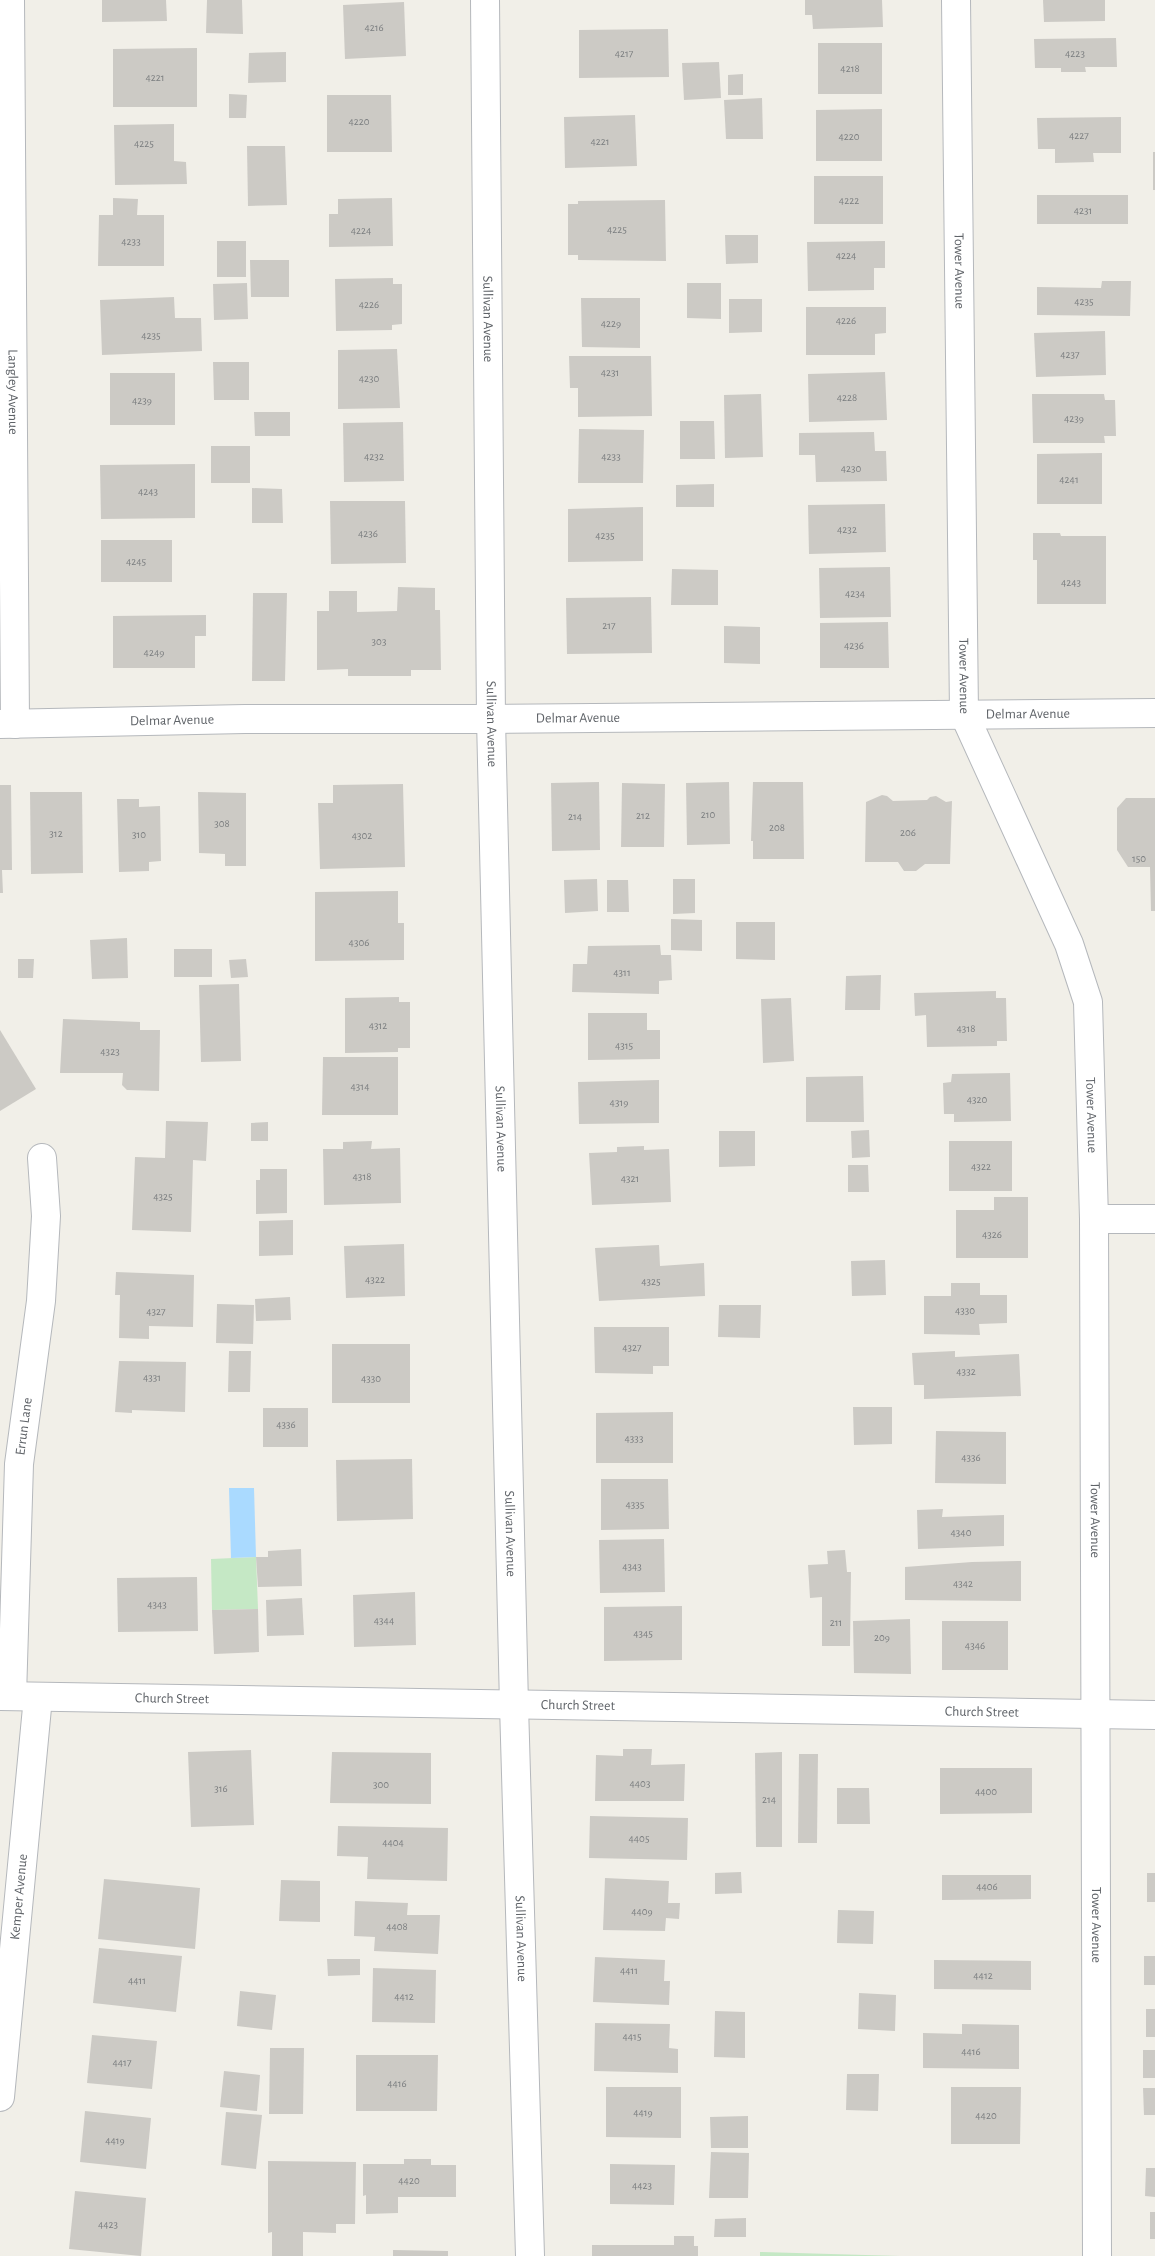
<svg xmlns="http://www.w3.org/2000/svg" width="1155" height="2256" viewBox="0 0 1155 2256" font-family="'Alegreya Sans',sans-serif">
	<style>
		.green { fill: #c5e8c5 }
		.water { fill: #aadaff }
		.building { fill: #cccac5 }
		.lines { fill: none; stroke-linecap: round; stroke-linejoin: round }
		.minor-casing { stroke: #b5b8bc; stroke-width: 30 }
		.minor { stroke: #fff; stroke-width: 28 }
		.labels { text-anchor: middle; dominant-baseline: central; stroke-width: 5; stroke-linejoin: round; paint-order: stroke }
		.number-label { font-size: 11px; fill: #7a7d7f }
		.street-label { font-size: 14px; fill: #5f6368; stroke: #fff }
	</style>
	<rect width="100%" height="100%" fill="#f1efe8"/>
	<g class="green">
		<polygon points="256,1557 258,1609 212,1610 211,1559"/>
		<polygon points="760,2252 900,2256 760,2256"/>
	</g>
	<polygon class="water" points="229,1488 254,1488 256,1557 231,1558"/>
	<g class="building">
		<polygon points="102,0 166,0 167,21 102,22"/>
		<polygon points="207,0 242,0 243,34 206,33"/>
		<polygon points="805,0 882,0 883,27 813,29 812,15 805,15"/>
		<polygon points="1043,0 1105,0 1105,21 1044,22"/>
		<polygon points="404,2 406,56 345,59 343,5"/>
		<polygon points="668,29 669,77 579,78 579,30"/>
		<polygon points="1116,38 1117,67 1085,67 1086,72 1061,72 1061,68 1035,68 1034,39"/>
		<rect x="818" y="43" width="64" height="51"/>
		<polygon points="197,48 197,107 113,107 113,49"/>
		<polygon points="286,52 286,82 248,83 249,53"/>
		<polygon points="719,62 721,98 684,100 682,63"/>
		<polygon points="743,74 743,95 728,95 728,75"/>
		<polygon points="229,94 247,95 246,118 229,118"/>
		<polygon points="327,95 391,95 392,152 327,152"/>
		<polygon points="762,98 763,139 726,139 724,100"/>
		<polygon points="882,109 882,161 816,161 816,110"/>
		<polygon points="635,115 637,166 565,168 564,117"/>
		<polygon points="1121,117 1121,153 1093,153 1094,162 1055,163 1055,149 1038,149 1037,118"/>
		<polygon points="174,124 174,161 186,162 187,184 115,185 114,125"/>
		<polygon points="247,146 285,146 287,205 248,206"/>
		<rect x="1153" y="152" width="2" height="38"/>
		<rect x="814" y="176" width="69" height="48"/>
		<rect x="1037" y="195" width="91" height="29"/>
		<polygon points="113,198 138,199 137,215 164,215 164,266 98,266 99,215 113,215"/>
		<polygon points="392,198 393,246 329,247 329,214 338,214 338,199"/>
		<polygon points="665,200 666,261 578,260 578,255 568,255 568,204 578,204 578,201"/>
		<polygon points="725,235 758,235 758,263 726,264"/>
		<rect x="217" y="241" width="29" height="36"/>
		<polygon points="885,241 885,268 874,268 874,290 808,291 807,242"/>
		<polygon points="250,260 289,260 289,297 251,297"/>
		<polygon points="393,278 393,284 402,284 402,324 392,325 392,330 336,331 335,279"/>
		<polygon points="1102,281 1131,281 1130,316 1037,315 1037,287 1101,288"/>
		<polygon points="247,283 248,319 214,320 213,284"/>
		<polygon points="687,283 721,283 721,319 687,318"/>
		<polygon points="174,297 175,318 201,318 202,351 102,355 100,300"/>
		<polygon points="581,298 640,298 640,348 582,347"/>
		<polygon points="729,299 762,299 762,332 729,333"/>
		<polygon points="806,307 886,307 886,333 875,334 875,355 806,355"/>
		<polygon points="1105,331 1106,375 1036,377 1034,333"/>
		<polygon points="397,349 400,408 338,409 338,350"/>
		<polygon points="569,356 651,356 652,416 578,417 578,388 570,388"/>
		<polygon points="213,362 249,362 249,400 214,400"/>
		<polygon points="885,372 887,420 809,422 808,374"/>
		<rect x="110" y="373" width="65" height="52"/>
		<polygon points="761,394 763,457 725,458 724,395"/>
		<polygon points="1032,394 1104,394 1105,400 1115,400 1116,436 1104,436 1105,443 1033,443"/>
		<polygon points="254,412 290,412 290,436 255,436"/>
		<polygon points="680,421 714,421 715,459 680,459"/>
		<polygon points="403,422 404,481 344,482 343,423"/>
		<polygon points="579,429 644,430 643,483 578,483"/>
		<polygon points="874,432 875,451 886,451 887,481 816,482 815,455 799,455 799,433"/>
		<rect x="211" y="446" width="39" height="37"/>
		<polygon points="1102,453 1102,504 1037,504 1037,454"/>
		<polygon points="195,464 195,518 101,519 100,465"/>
		<polygon points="714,484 714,507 676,507 676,485"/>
		<polygon points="252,488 282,489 283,523 252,523"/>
		<polygon points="330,501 405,501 406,563 331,564"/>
		<polygon points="885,504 886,552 809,554 808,505"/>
		<polygon points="643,507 643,561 568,562 568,509"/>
		<polygon points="1033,533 1060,533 1061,536 1106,536 1106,604 1037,604 1037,560 1033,560"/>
		<rect x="101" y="540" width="71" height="42"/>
		<polygon points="890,567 891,617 820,618 819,568"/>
		<polygon points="672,569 718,570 718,605 671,605"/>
		<polygon points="398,587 435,588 435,610 440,610 441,670 411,670 411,676 348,676 348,669 317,670 317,611 329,611 329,591 357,591 357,612 397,611"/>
		<polygon points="253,593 287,593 285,681 252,681"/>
		<polygon points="651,597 652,653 567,654 566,598"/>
		<polygon points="206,615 206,636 195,636 195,668 113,668 113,616"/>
		<polygon points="888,622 889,668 820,668 820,623"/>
		<polygon points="724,626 760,627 760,664 724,663"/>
		<polygon points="599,782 600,850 552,851 551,783"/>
		<polygon points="729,782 730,844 687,845 686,783"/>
		<polygon points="753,782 803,782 804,859 753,859 753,841 751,841"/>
		<polygon points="622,783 665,784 664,847 621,847"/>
		<polygon points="403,784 405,867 320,869 318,803 333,803 333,785"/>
		<polygon points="0,785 11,785 12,870 2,870 3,893 0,893"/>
		<polygon points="30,792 82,792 83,873 31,874"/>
		<polygon points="198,792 246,793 246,866 225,866 225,854 199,853"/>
		<polygon points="882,795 887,796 893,801 927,800 930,797 936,796 946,802 952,801 950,864 925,864 916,871 904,871 898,862 865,862 866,802"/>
		<polygon points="1126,798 1155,798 1155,911 1151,911 1150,867 1128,867 1117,850 1117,808"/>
		<polygon points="117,799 139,799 139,807 160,806 161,861 149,862 149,871 119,872"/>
		<polygon points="597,879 598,911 565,913 564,880"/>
		<polygon points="673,879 695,879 695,913 673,914"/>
		<polygon points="607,880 628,880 629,912 607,912"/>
		<polygon points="398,891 398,923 404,923 404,960 315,961 315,892"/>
		<polygon points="671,919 702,920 702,951 671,950"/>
		<polygon points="736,922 775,922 775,960 736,959"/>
		<polygon points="127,938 128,978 92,979 90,940"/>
		<polygon points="660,945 661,955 671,955 672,980 659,981 659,994 572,992 573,964 587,964 588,946"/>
		<rect x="174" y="949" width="38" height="28"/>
		<polygon points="18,959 34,959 33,978 18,978"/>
		<polygon points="246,959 248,977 231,978 229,960"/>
		<polygon points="881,975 880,1010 845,1010 846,976"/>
		<polygon points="239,984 241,1061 201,1062 199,985"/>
		<polygon points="996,991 996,998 1006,998 1007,1041 997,1041 997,1046 927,1047 926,1015 915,1016 914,993"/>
		<polygon points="399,997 399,1002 410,1002 410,1048 398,1048 398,1052 345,1053 345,998"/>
		<polygon points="791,998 794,1061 763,1063 761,999"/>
		<polygon points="588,1013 647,1013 647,1030 660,1030 660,1059 588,1060"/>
		<polygon points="63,1019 140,1022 140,1030 160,1030 159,1091 127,1090 122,1085 123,1073 60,1073"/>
		<polygon points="0,1030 36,1089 0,1111"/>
		<polygon points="323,1057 398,1057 398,1115 322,1115"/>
		<polygon points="1010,1073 1011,1121 954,1122 954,1114 944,1114 943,1083 951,1082 952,1074"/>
		<polygon points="863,1076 864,1122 806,1122 806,1077"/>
		<polygon points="659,1080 659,1123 579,1124 578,1082"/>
		<polygon points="166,1121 208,1122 206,1161 193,1160 191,1232 132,1230 135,1157 165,1158"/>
		<polygon points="268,1122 268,1141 251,1141 251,1123"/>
		<polygon points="869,1130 870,1157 852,1158 851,1131"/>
		<polygon points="719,1131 755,1131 755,1166 719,1167"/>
		<polygon points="372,1141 371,1149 400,1148 401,1203 324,1205 323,1149 343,1149 343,1142"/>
		<rect x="949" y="1141" width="63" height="50"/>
		<polygon points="644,1146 644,1150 669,1149 671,1202 592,1205 589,1153 617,1152 617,1147"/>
		<polygon points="848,1165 868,1165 869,1192 848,1192"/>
		<polygon points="260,1169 287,1169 287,1213 256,1214 256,1180 260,1180"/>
		<polygon points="994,1197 1028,1197 1028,1258 956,1258 956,1210 994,1210"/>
		<polygon points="293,1220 293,1255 259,1256 259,1221"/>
		<polygon points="404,1244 405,1296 346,1298 344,1246"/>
		<polygon points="659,1245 660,1266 704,1263 705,1296 599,1301 595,1248"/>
		<polygon points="885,1260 886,1295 852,1296 851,1261"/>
		<polygon points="116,1272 194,1275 193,1327 149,1326 149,1339 119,1338 120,1295 115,1295"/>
		<polygon points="951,1283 980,1283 980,1295 1007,1295 1007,1323 979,1324 980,1335 924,1334 924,1296 951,1296"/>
		<polygon points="290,1297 291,1320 256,1321 255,1299"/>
		<polygon points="217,1304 254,1305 253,1344 216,1343"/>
		<polygon points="719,1305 761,1305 760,1338 718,1337"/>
		<polygon points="594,1327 669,1327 669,1366 653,1366 653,1374 595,1373"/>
		<rect x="332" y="1344" width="78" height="59"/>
		<polygon points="229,1351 251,1351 250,1392 228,1392"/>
		<polygon points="955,1351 955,1357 1019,1354 1021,1396 924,1399 924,1385 914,1385 912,1353"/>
		<polygon points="119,1361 186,1362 185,1412 132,1410 132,1413 115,1412"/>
		<polygon points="853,1407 892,1407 892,1444 854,1445"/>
		<rect x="263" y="1408" width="45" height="39"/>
		<polygon points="673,1412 673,1463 596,1463 596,1413"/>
		<polygon points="936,1431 1006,1432 1006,1484 935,1483"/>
		<polygon points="412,1459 413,1519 337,1521 336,1460"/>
		<polygon points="601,1479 668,1479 669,1529 601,1530"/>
		<polygon points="943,1509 942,1517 1004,1515 1004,1546 918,1549 917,1510"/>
		<polygon points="664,1539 665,1592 600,1593 599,1540"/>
		<polygon points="301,1549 302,1586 258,1587 256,1557 268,1557 268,1551"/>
		<polygon points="845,1550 847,1572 851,1572 850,1646 822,1646 822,1597 810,1598 808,1565 828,1564 827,1551"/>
		<polygon points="1021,1561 1021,1601 905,1600 905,1567 972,1562"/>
		<polygon points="197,1577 198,1631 118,1632 117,1578"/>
		<polygon points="415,1592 416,1645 354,1647 353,1595"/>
		<polygon points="302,1598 304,1635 267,1636 266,1600"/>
		<polygon points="682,1606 682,1660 604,1661 604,1607"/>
		<polygon points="258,1609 259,1652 214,1654 212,1610"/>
		<polygon points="910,1619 911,1674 854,1673 853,1621"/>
		<rect x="942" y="1621" width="66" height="49"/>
		<polygon points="623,1749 652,1749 651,1765 685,1764 684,1801 595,1801 596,1755 623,1756"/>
		<polygon points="251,1750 254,1825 191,1827 188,1752"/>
		<polygon points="332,1752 431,1753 431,1804 330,1803"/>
		<polygon points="782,1752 782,1847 756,1847 755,1753"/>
		<polygon points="799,1754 818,1754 817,1843 798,1843"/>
		<polygon points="940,1768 1032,1768 1032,1813 940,1814"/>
		<polygon points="837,1788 869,1788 870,1824 837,1824"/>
		<polygon points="590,1816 688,1818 687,1860 589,1858"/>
		<polygon points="338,1826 448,1828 447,1881 367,1879 368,1857 337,1856"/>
		<polygon points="741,1872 742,1893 715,1894 715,1873"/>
		<rect x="1147" y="1873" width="8" height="29"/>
		<polygon points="942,1875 1031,1875 1031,1899 942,1900"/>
		<polygon points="605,1878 669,1881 668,1903 680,1903 679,1919 666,1918 665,1931 603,1930"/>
		<polygon points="104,1879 200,1888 195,1949 98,1939"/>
		<polygon points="281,1880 320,1881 320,1922 279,1921"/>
		<polygon points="355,1901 408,1903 407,1915 440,1915 438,1954 374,1951 375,1937 354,1936"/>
		<polygon points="838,1910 874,1911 873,1944 837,1943"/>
		<polygon points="99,1948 182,1956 176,2012 93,2003"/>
		<rect x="1144" y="1956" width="11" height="29"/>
		<polygon points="595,1957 665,1960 664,1981 670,1981 669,2005 593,2002"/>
		<polygon points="327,1959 360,1959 360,1975 328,1976"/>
		<polygon points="934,1960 1031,1961 1031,1990 934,1989"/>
		<polygon points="373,1968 436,1970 435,2023 372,2022"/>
		<polygon points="240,1991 276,1995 272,2030 237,2026"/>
		<polygon points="859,1993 896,1995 895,2031 858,2029"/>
		<rect x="1146" y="2009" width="9" height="28"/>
		<polygon points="715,2011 745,2012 745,2058 714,2057"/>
		<polygon points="595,2023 670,2024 669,2048 678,2049 678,2073 594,2071"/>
		<polygon points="962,2024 1019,2025 1019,2069 923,2068 923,2033 962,2034"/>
		<polygon points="92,2035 157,2041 152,2089 87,2083"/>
		<polygon points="270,2048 304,2048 303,2114 269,2114"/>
		<rect x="1143" y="2050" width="12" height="28"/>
		<polygon points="356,2055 438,2055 437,2111 356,2111"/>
		<polygon points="224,2071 260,2075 257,2111 220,2107"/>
		<polygon points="847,2074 879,2074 878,2111 846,2110"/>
		<polygon points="606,2087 681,2087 681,2138 606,2137"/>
		<polygon points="951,2087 1021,2087 1020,2144 951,2144"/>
		<polygon points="1143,2088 1155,2088 1155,2115 1144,2115"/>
		<polygon points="85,2111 151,2118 146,2169 80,2162"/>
		<polygon points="226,2112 262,2115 256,2169 221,2165"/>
		<polygon points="748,2116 748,2148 711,2148 710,2117"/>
		<polygon points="711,2152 749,2153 748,2198 709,2198"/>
		<polygon points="404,2159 431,2159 431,2165 456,2165 456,2197 398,2197 398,2213 366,2214 366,2195 363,2196 363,2164 404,2164"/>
		<polygon points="268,2161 356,2162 355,2224 336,2224 336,2233 303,2232 303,2256 272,2256 272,2232 268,2233"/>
		<polygon points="610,2164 675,2165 674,2205 610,2204"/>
		<polygon points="1146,2168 1155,2168 1155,2197 1145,2196"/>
		<polygon points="75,2191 146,2198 141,2256 69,2249"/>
		<rect x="1150" y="2212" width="5" height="27"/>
		<polygon points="746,2218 746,2237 714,2237 715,2219"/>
		<polygon points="674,2236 694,2236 694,2246 698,2246 698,2256 592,2256 592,2245 674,2245"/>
		<polygon points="393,2250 448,2251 448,2256 393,2256"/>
	</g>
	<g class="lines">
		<defs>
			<g id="minor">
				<path id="s1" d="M10,0L15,724"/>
				<path id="s2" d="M485,0L491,719L514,1705L530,2256"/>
				<path id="s3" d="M956,0L964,714L1069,944L1088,1002L1094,1219L1097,2256"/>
				<path id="s4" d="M0,724L245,719H491L1155,713"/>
				<polyline points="1094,1219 1155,1219"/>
				<path id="s5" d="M0,1696L1155,1715"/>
				<path id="s6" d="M12,1696L19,1464L41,1301L46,1216L42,1158"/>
				<path id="s7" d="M0,2097L38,1697"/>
			</g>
		</defs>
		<use href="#minor" class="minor-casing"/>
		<use href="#minor" class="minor"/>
	</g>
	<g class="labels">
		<g class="number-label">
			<text x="374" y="27">4216</text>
			<text x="624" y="53">4217</text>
			<text x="1075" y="53">4223</text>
			<text x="850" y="68">4218</text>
			<text x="155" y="77">4221</text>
			<text x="359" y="121">4220</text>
			<text x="1079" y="135">4227</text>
			<text x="849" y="136">4220</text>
			<text x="600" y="141">4221</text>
			<text x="144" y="143">4225</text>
			<text x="849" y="200">4222</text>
			<text x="1083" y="210">4231</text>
			<text x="617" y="229">4225</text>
			<text x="361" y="230">4224</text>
			<text x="131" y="241">4233</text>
			<text x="846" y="255">4224</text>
			<text x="1084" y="301">4235</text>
			<text x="369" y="304">4226</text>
			<text x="846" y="320">4226</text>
			<text x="611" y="323">4229</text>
			<text x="151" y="335">4235</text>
			<text x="1070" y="354">4237</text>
			<text x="610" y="372">4231</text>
			<text x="369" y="378">4230</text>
			<text x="847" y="397">4228</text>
			<text x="142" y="400">4239</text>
			<text x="1074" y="418">4239</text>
			<text x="374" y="456">4232</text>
			<text x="611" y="456">4233</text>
			<text x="851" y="468">4230</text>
			<text x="1069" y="479">4241</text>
			<text x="148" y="491">4243</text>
			<text x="847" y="529">4232</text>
			<text x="368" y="533">4236</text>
			<text x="605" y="535">4235</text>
			<text x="136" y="561">4245</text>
			<text x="1071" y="582">4243</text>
			<text x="855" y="593">4234</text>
			<text x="609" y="625">217</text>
			<text x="379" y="641">303</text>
			<text x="854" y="645">4236</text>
			<text x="154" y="652">4249</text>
			<text x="708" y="814">210</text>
			<text x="643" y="815">212</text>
			<text x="575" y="816">214</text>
			<text x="222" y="823">308</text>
			<text x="777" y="827">208</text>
			<text x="908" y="832">206</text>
			<text x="56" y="833">312</text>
			<text x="139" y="834">310</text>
			<text x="362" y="835">4302</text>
			<text x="1139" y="858">150</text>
			<text x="359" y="942">4306</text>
			<text x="622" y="972">4311</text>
			<text x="378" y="1025">4312</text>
			<text x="966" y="1028">4318</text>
			<text x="624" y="1045">4315</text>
			<text x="110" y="1051">4323</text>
			<text x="360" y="1086">4314</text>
			<text x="977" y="1099">4320</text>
			<text x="619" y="1102">4319</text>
			<text x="981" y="1166">4322</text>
			<text x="362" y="1176">4318</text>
			<text x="630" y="1178">4321</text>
			<text x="163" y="1196">4325</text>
			<text x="992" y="1234">4326</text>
			<text x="375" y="1279">4322</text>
			<text x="651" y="1281">4325</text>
			<text x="965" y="1310">4330</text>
			<text x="156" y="1311">4327</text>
			<text x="632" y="1347">4327</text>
			<text x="966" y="1371">4332</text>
			<text x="152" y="1377">4331</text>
			<text x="371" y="1378">4330</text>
			<text x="286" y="1424">4336</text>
			<text x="634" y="1438">4333</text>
			<text x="971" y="1457">4336</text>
			<text x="635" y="1504">4335</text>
			<text x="961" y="1532">4340</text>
			<text x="632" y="1566">4343</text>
			<text x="963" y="1583">4342</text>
			<text x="157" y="1604">4343</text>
			<text x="384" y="1620">4344</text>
			<text x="836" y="1622">211</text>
			<text x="643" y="1633">4345</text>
			<text x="882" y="1637">209</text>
			<text x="975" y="1645">4346</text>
			<text x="640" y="1783">4403</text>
			<text x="381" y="1784">300</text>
			<text x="221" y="1788">316</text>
			<text x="986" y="1791">4400</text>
			<text x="769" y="1799">214</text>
			<text x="639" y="1838">4405</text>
			<text x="393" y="1842">4404</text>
			<text x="987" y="1886">4406</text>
			<text x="642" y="1911">4409</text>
			<text x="397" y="1926">4408</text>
			<text x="629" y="1970">4411</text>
			<text x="983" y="1975">4412</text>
			<text x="137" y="1980">4411</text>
			<text x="404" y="1996">4412</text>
			<text x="632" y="2036">4415</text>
			<text x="971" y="2051">4416</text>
			<text x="122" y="2062">4417</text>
			<text x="397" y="2083">4416</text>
			<text x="643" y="2112">4419</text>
			<text x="986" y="2115">4420</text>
			<text x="115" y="2140">4419</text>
			<text x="409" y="2180">4420</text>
			<text x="642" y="2185">4423</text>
			<text x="108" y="2224">4423</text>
		</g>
		<g class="street-label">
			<text stroke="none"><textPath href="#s3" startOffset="271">Tower Avenue</textPath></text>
			<text stroke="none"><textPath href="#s2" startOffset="319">Sullivan Avenue</textPath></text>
			<text stroke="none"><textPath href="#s1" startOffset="392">Langley Avenue</textPath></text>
			<text stroke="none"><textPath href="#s3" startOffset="676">Tower Avenue</textPath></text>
			<text stroke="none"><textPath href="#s4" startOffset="1028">Delmar Avenue</textPath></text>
			<text stroke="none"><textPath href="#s4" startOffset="578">Delmar Avenue</textPath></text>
			<text stroke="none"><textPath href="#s4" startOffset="172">Delmar Avenue</textPath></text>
			<text stroke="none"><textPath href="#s2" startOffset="724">Sullivan Avenue</textPath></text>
			<text stroke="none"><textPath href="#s3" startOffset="1141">Tower Avenue</textPath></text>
			<text stroke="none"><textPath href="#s2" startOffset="1129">Sullivan Avenue</textPath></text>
			<text stroke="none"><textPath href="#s6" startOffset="270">Errun Lane</textPath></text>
			<text stroke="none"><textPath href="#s3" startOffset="1546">Tower Avenue</textPath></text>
			<text stroke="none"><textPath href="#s2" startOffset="1534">Sullivan Avenue</textPath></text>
			<text stroke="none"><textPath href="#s5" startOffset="172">Church Street</textPath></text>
			<text stroke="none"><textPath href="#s5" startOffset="578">Church Street</textPath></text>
			<text stroke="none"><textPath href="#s5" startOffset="982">Church Street</textPath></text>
			<text stroke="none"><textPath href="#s7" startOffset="201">Kemper Avenue</textPath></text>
			<text stroke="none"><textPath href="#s3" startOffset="1951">Tower Avenue</textPath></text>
			<text stroke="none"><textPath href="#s2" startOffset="1939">Sullivan Avenue</textPath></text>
		</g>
	</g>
</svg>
